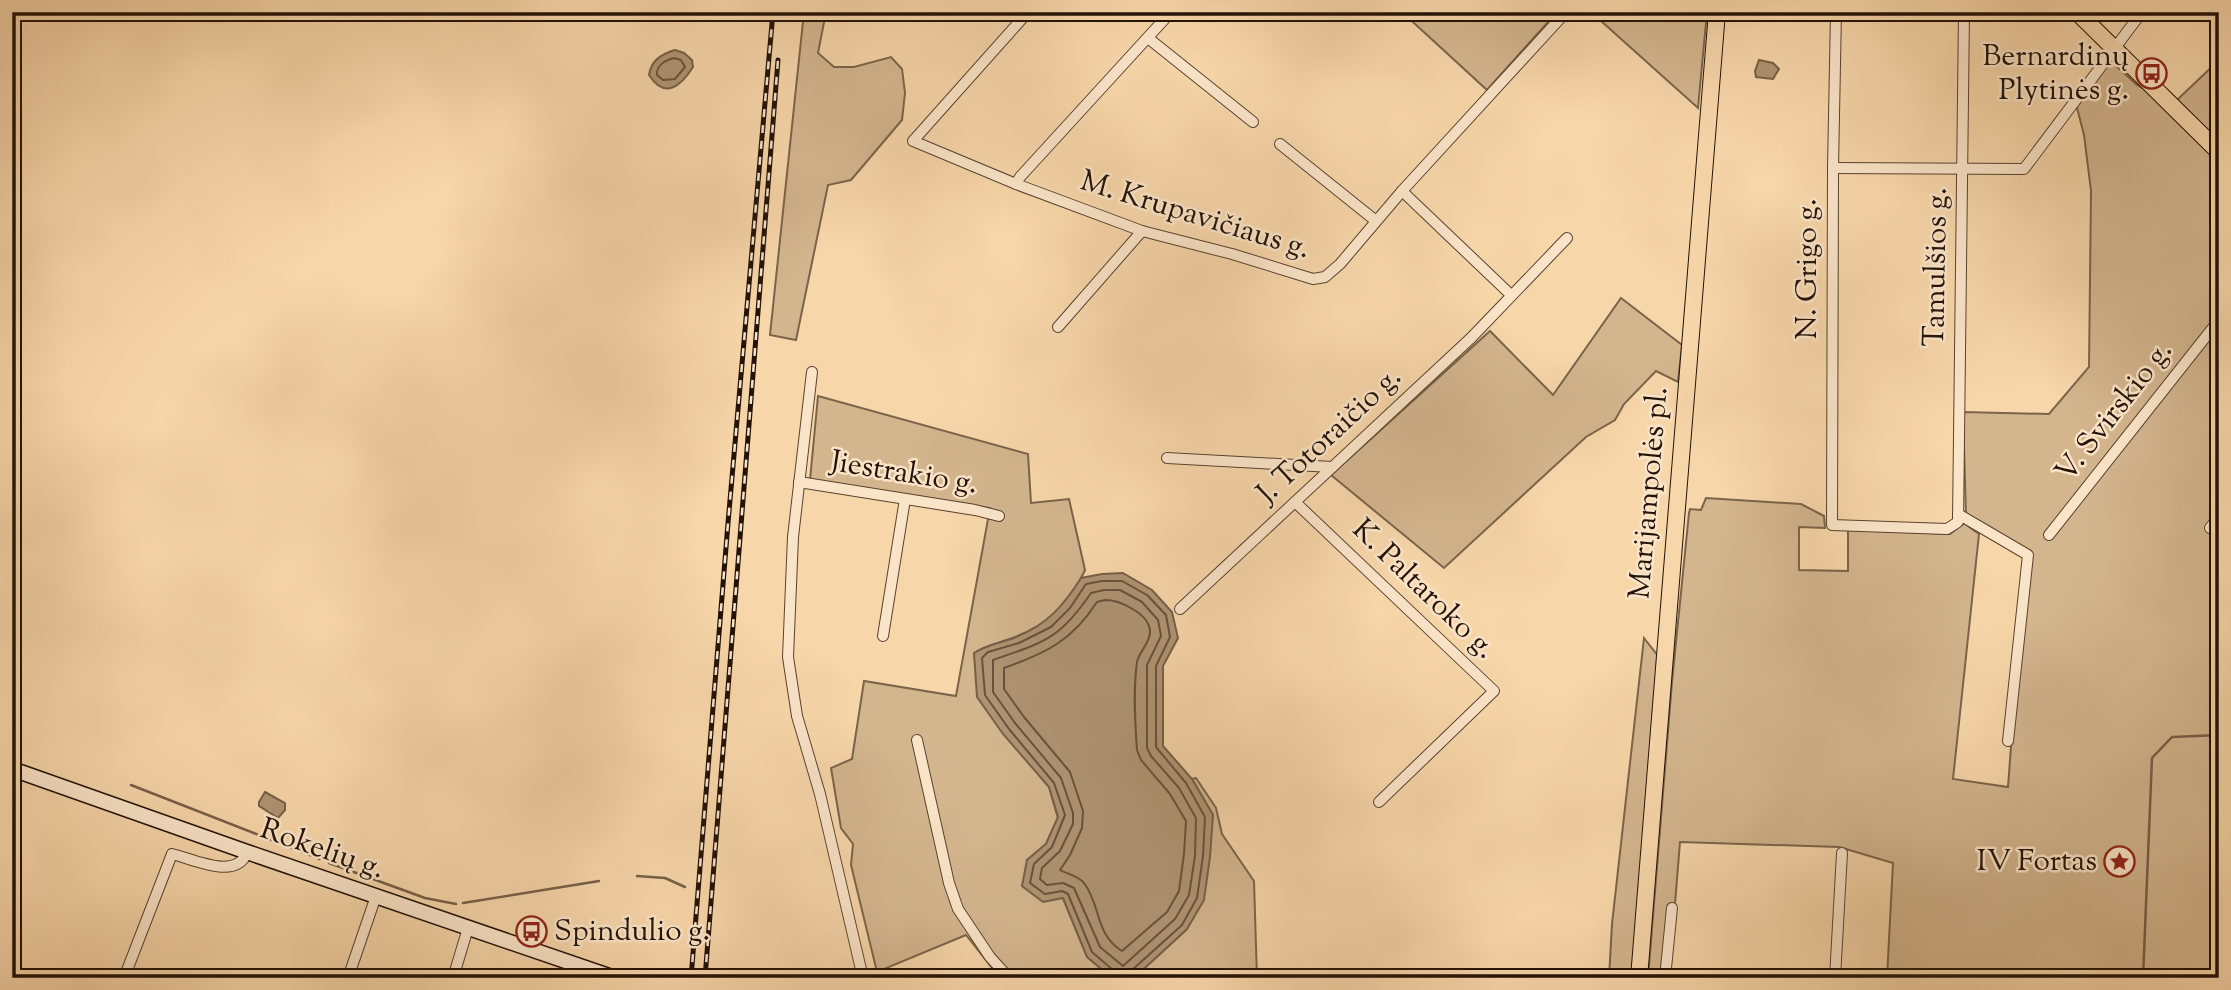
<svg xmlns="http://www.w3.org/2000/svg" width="2231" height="990" viewBox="0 0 2231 990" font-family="'Sorts Mill Goudy',serif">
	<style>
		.green { fill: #d3b58e; stroke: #7b644a; stroke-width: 2 }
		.water { fill: #af9372; stroke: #775f47; stroke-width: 2 }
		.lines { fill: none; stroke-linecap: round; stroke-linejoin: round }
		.shore { stroke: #69523c; stroke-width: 2 }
		.stream { stroke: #775f47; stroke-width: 2.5 }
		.street-casing { stroke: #58432f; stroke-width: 12 }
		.secondary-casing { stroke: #231206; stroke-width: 17 }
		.primary-casing { stroke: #231206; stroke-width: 18 }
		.street { stroke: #fae4c8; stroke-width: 10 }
		.secondary { stroke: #fae4c8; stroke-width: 14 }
		.primary { stroke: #f7d6aa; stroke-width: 16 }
		.rail-casing { stroke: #231206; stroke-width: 5 }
		.rail { stroke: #fae4c8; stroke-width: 2.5; stroke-dasharray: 8; stroke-linecap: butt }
		.labels { text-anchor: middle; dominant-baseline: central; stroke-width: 5; stroke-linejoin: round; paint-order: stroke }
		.poi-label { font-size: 30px; fill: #231206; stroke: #fae4c8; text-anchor: end }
		.street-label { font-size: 30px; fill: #231206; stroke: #fae4c8 }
	</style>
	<rect width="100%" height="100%" fill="#f7d6aa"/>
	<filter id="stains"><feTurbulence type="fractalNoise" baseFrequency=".00286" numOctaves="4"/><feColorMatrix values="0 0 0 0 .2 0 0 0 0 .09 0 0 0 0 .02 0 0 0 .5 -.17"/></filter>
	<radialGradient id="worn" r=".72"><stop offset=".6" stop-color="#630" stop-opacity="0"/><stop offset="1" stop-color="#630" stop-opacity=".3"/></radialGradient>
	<g class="green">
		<polygon points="804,12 826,12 818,53 834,67 854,67 891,57 902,69 905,93 902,120 851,180 828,185 796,340 770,335"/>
		<polygon points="1402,12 1557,12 1487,90"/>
		<polygon points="1591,12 1707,12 1698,108"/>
		<polygon points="2219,60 2219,129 2212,132 2207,131 2177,100"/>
		<polygon points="2113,63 2137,85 2145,89 2219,161 2219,978 1887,978 1893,863 1839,847 1680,842 1669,978 1648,978 1672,682 1689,513 1690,509 1701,510 1706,498 1801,504 1824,516 1825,528 1799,527 1799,570 1848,571 1848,529 1950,534 1964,523 1979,534 1953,779 2008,787 2014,706 2030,557 1966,516 1963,412 2049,414 2089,367 2091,191 2084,135 2076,104 2108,64"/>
		<polygon points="1621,298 1682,345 1678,382 1656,371 1624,404 1615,420 1586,437 1444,568 1331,475 1490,331 1553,395"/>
		<path d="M818,396L1028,454L1031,503L1069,499L1085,570C1071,602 1048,625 1015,637C1001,643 988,644 974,653L976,667L1034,768L1049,787L1058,818L1046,844L1027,860L1063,898L1087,957L1112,978H1000L966,935L877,972L851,865L853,844L841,828L831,768L852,759L864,681L956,696L990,508L810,480Z"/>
		<polygon points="1644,638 1658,656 1632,978 1609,978 1612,924"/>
		<polygon points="1196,778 1216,808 1222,834 1254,881 1257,978 1151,978 1140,972 1187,929 1213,815 1192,779"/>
	</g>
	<g class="water">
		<path d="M675,50L684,53L692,60L693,67C681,86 665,100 649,75C651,60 662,54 675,50Z"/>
		<polygon points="1759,60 1773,63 1779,69 1773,79 1756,77 1755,71"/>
		<path d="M1123,573L1152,590L1172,612L1178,638L1163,666V746L1192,779L1213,815L1210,857L1204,900L1187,929L1134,978H1112L1087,957L1063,898L1043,902L1022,886L1027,860L1046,844L1058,817L1049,787L1003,734L977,697L974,653C988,644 1001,643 1016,637C1047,625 1064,605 1081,578L1102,574Z"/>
		<polygon points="265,792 285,803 285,810 278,818 259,806 259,802"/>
	</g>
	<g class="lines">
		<g class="shore">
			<path d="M674,58L681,60L685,67L675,79L663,80L657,75C656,65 666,60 674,58Z"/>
			<path d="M1104,590H1120L1142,602L1158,620L1161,636L1147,665V748L1151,756L1179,788L1196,818L1195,856L1189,895L1175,919L1123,966L1100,947L1074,888L1063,883L1047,885L1040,879L1042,868L1060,851L1073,824V813L1061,778L1015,723L993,692V660C1044,642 1059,640 1091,593Z"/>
			<path d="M1105,600C1120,600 1150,614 1150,632C1150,643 1139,652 1137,662C1133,690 1135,722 1137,750L1141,760L1170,794L1186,821L1184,854L1179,891L1167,912L1122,951C1095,935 1101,905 1084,883C1077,875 1067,874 1060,870L1070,855L1082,828L1083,811L1070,772L1024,717L1004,689V668C1046,653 1072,641 1097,602Z"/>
			<polyline points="1115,978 1113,970 1092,952 1068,894 1062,891 1045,894 1030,883 1034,864 1052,847 1065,815 1054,783 1009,729 985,695 982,658 988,652 1019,643 1051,627 1070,608 1086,584 1102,581 1122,581 1147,595 1166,615 1170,637 1156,666 1156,747 1186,783 1205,817 1203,856 1197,898 1182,925 1132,970 1130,978"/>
		</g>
		<g class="stream">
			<polyline points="131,785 320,859"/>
			<polyline points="329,863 425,898 456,904"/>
			<polyline points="637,876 665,878 685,887"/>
			<polyline points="463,903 599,881"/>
			<polyline points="2143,978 2152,758 2172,737 2219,735"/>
		</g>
		<defs>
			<g id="street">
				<polyline points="1028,12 913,141 1016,184 1142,231 1232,254 1313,279 1325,277 1340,264 1402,191 1566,12"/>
				<polyline points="1836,12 1833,168 1832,525 1947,529 1958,522 1964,12"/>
				<polyline points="1148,38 1253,122"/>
				<polyline points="1280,144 1376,221"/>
				<polyline points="1833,168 2024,169 2142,12"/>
				<polyline points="1016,184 1020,177 1171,12"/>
				<polyline points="1402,191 1511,295"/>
				<polyline points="1058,327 1142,231"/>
				<polyline points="812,372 793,537 788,657 797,716 820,794 863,978"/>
				<polyline points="1167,458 1332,467"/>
				<polyline points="799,482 975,510 999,516"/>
				<polyline points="1295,502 1494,691 1379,802"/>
				<polyline points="1958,514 2028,555 2008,741"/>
				<polyline points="2210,528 2219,516"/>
				<polyline points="2049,535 2219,320"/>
				<polyline points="1180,609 1471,338 1567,238"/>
				<polyline points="883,636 905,499"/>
				<polyline points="917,740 949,883 958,909 990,957 1009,978"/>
				<path d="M124,978L172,854C193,859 237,881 247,852"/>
				<polyline points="348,978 376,896"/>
				<polyline points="453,978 468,928"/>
				<polyline points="1147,978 1148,976"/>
				<polyline points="1665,978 1672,908"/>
				<polyline points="1835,978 1842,853"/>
			</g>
			<polyline id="secondary" points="12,769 247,852 615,978"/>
			<g id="primary">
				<polyline points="2077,12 2219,152"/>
				<polyline points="1639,978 1717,12"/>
			</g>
		</defs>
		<use href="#street" class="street-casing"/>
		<use href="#secondary" class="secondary-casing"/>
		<use href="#primary" class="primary-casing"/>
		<use href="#street" class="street"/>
		<use href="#secondary" class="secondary"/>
		<use href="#primary" class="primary"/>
		<defs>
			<g id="rail">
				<polyline points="691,978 728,523 773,12"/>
				<polyline points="705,978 778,60"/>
			</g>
		</defs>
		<use href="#rail" class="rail-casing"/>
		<use href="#rail" class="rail"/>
	</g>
	<defs>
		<symbol id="bus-ring" viewBox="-11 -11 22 22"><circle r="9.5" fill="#fae4c8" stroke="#8f2418" stroke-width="1.5"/><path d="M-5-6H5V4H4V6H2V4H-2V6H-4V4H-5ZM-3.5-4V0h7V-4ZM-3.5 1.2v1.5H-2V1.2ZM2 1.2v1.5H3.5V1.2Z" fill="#8f2418"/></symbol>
		<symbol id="sight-ring" viewBox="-11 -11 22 22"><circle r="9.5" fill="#fae4c8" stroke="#8f2418" stroke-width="1.5"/><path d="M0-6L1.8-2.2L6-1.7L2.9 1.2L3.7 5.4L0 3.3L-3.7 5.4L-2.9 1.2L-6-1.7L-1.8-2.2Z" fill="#8f2418"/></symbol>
	</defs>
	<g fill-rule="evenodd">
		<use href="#bus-ring" x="2134" y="56" width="35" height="35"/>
		<use href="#sight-ring" x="2102" y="844" width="35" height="35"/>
		<use href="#bus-ring" x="514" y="914" width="35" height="35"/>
	</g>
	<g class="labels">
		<g class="poi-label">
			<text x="2129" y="57">Bernardinų<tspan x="2129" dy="34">Plytinės g.</tspan></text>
			<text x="2097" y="862">IV Fortas</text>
			<text x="554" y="932" text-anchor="start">Spindulio g.</text>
		</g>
		<g class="street-label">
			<text transform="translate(1195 216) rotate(17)">M. Krupavičiaus g.</text>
			<text transform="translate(1937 267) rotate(-89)">Tamulšios g.</text>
			<text transform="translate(1808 269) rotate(-90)">N. Grigo g.</text>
			<text transform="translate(2115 412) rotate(-52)">V. Svirskio g.</text>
			<text transform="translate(1330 436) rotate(-43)">J. Totoraičio g.</text>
			<text transform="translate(904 474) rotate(9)">Jiestrakio g.</text>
			<text transform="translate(1650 493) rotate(-85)">Marijampolės pl.</text>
			<text transform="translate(1423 590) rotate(44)">K. Paltaroko g.</text>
			<text transform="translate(322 850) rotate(19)">Rokelių g.</text>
		</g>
	</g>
	<rect width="2231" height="990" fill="none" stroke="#f7d6aa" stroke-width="42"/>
	<rect x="14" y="14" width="2203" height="962" fill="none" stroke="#231206" stroke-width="3.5"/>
	<rect x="21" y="21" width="2189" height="948" fill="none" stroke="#231206" stroke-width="2"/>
	<rect width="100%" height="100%" filter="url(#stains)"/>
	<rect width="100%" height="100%" fill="url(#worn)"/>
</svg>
